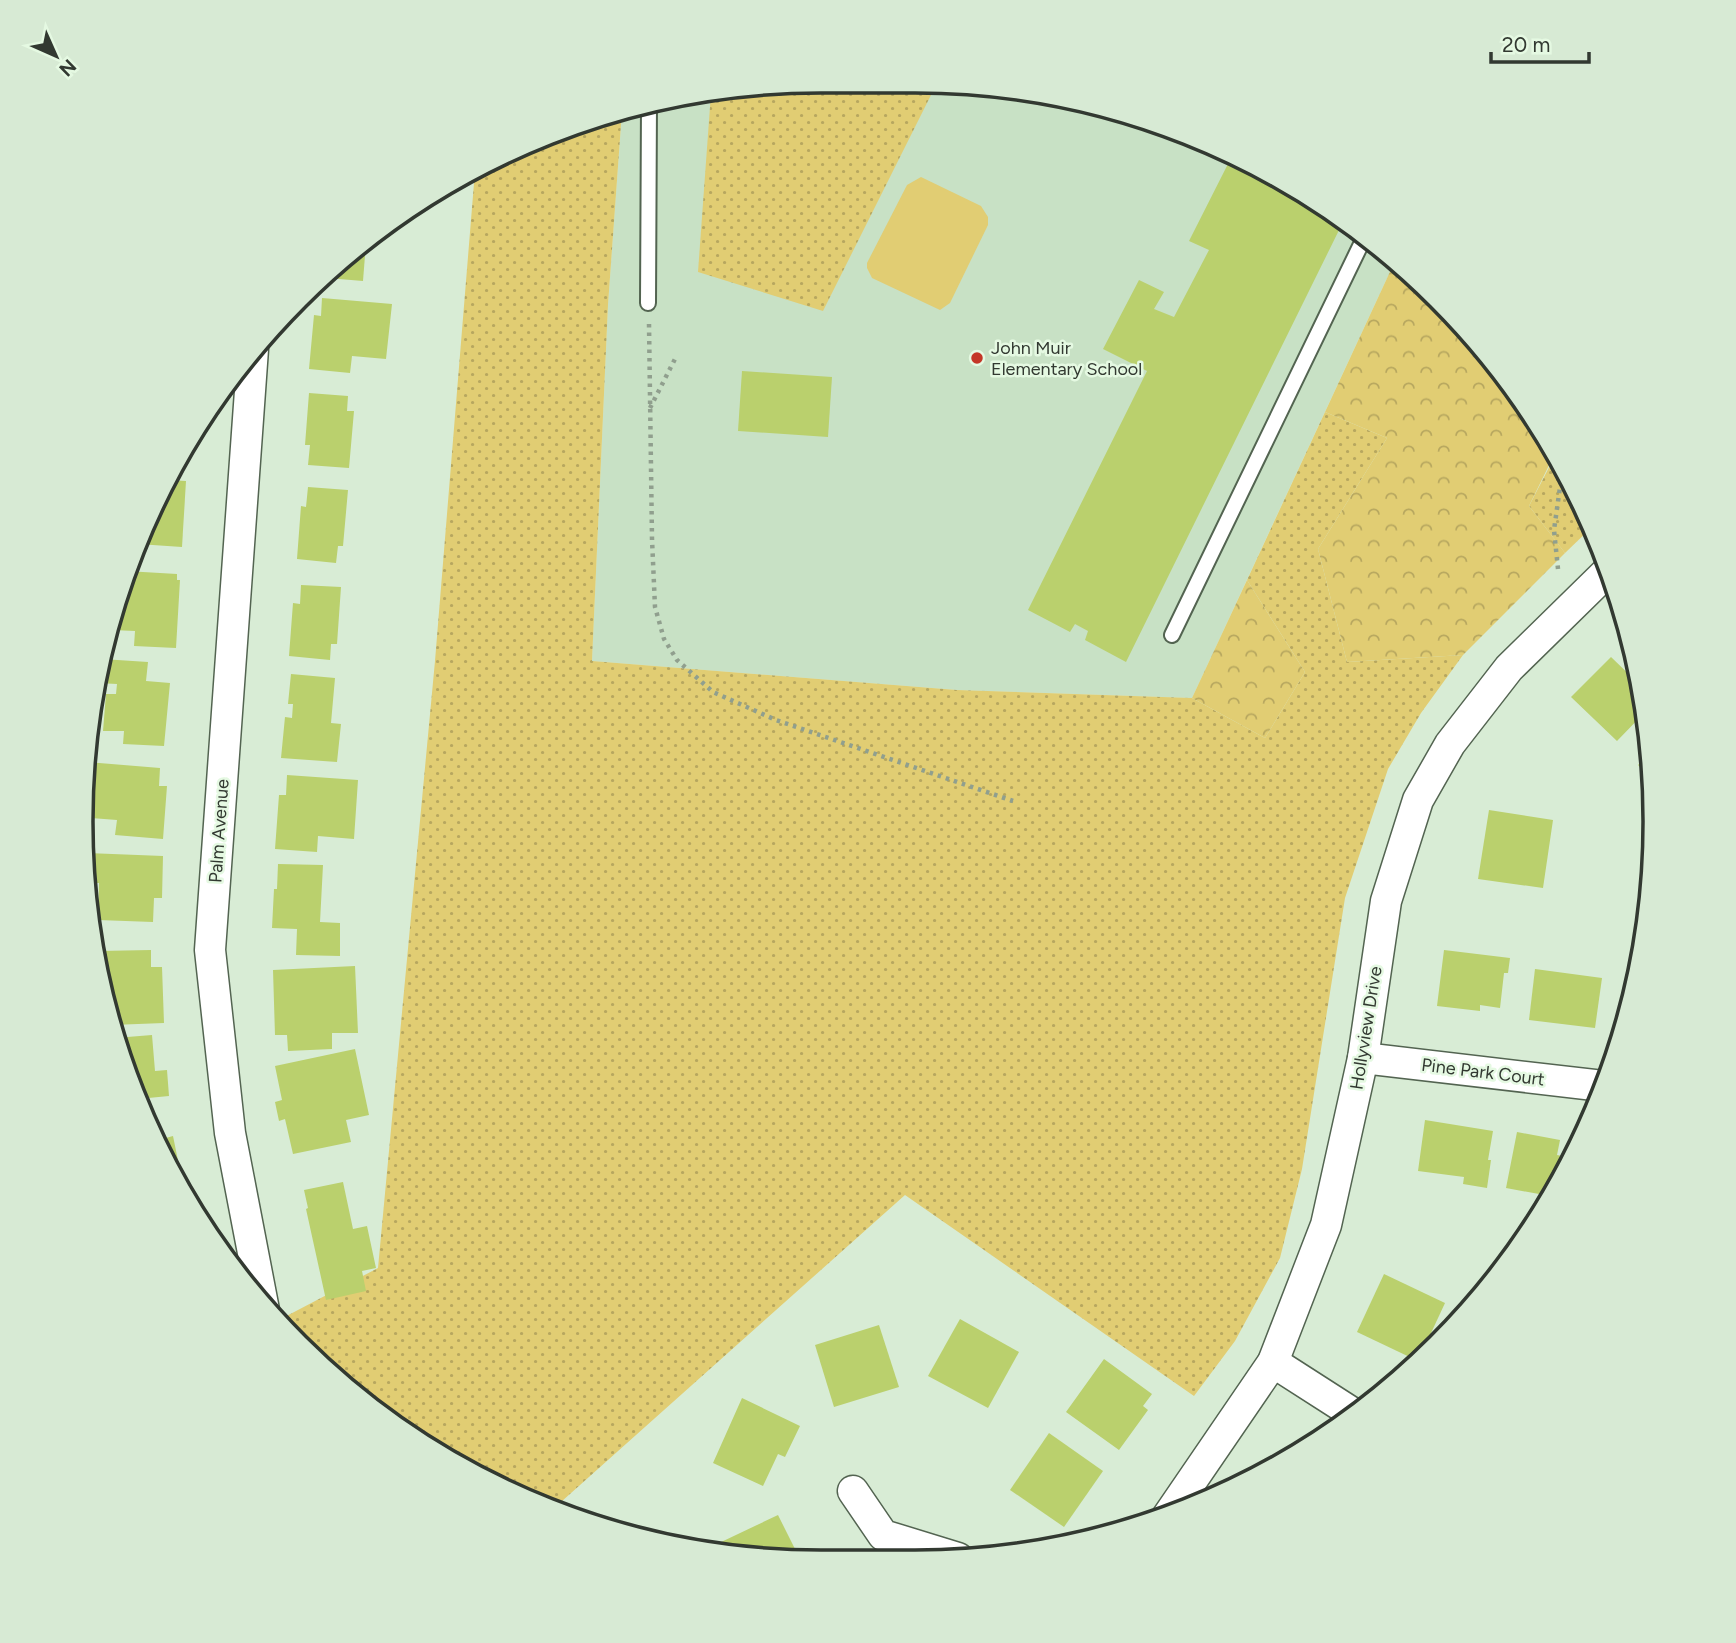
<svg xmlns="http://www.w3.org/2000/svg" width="1736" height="1643" viewBox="0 0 1736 1643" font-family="Figtree,sans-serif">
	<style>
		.built { fill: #c8e1c5 }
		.grass { fill: url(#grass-dots) }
		.forest { fill: url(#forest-crowns) }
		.green { fill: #e1cd73 }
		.building { fill: #bad06d }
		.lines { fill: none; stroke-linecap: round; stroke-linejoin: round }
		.lane-casing { stroke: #536451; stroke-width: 18 }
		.street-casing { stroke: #536451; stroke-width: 33 }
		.path { stroke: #909f8e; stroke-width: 4.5; stroke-dasharray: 3.5 5; stroke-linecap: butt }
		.lane { stroke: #fff; stroke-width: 14 }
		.street { stroke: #fff; stroke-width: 30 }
		.poi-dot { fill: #c43728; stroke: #e5f9e2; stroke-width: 2.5 }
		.labels { text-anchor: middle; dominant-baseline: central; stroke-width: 5; stroke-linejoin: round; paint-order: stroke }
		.poi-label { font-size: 18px; fill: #323931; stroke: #e5f9e2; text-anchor: start }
		.street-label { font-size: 18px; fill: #323931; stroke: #e5f9e2 }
		.rim { fill: none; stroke: #323931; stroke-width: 3.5 }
	</style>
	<defs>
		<pattern id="grass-dots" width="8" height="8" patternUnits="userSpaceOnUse" patternTransform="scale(1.75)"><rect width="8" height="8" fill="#e1cd73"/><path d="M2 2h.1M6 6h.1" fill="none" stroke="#b7a75f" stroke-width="1.8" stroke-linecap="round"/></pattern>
		<pattern id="forest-crowns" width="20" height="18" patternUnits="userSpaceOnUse" patternTransform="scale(1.75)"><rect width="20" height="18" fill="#e1cd73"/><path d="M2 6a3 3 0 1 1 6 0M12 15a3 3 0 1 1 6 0" fill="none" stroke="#b7a75f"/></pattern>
	</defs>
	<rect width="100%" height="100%" fill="#d8ecd5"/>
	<polygon class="built" points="963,82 1107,106 1243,157 1366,234 1395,261 1192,698 957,690 592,661 608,305 622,111 677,95"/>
	<g class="grass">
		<polygon points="937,83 823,311 698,272 711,93"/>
		<polygon points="622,111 608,305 592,661 957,690 1192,698 1265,738 1305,672 1247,580 1325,412 1387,438 1318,549 1347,662 1463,655 1421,713 1388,769 1345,898 1302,1169 1280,1258 1235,1341 1194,1396 905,1195 552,1510 538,1506 409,1437 277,1321 378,1268 435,661 475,171 538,137"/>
		<polygon points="1557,452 1591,528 1565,553 1529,506"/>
	</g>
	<g class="forest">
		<polygon points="1395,261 1472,333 1504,378 1503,380 1556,451 1529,506 1565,553 1463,655 1347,662 1318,549 1387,438 1325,412"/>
		<polygon points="1247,580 1305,672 1265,738 1192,698"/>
	</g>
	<polygon class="green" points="921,177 981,206 988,217 988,225 950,303 940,310 872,278 867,268 867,263 907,185"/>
	<g class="building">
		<polygon points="1233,154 1243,157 1344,220 1126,662 1085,640 1088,631 1075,624 1070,632 1028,610 1147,371 1103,349 1139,280 1164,292 1154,309 1174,317 1209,250 1189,241"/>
		<polygon points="366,243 363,281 327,278"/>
		<polygon points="322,298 392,304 386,359 352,356 350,373 309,369 314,315 321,316"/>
		<polygon points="742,371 832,377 828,437 738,431"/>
		<polygon points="309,393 348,396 347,411 354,411 349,468 308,465 310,445 305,445"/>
		<polygon points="191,436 189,460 176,460 180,451"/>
		<polygon points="167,480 186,481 182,547 138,544"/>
		<polygon points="308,487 348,490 343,546 338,546 336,563 297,559 301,506 306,507"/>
		<polygon points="126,571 177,574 177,580 180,580 176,648 134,646 135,631 112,630 109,628 120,584"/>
		<polygon points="301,585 341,587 337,644 331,644 330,660 289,656 293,603 300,604"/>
		<polygon points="1611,657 1639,684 1635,688 1642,695 1646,711 1617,741 1571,697"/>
		<polygon points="102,659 148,662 146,681 170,683 164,746 123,744 124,731 103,731 106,694 116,694 117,684 97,683"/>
		<polygon points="291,674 335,678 331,723 341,724 337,762 281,758 285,717 292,718 293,704 288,704"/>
		<polygon points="1650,753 1650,760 1651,778 1638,765"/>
		<polygon points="87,762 160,768 159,786 167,786 163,839 115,835 117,820 91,818 93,789 87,788"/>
		<polygon points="287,775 358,780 354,839 318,836 317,852 275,849 279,795 286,795"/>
		<polygon points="1489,810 1553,820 1543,888 1478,879"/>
		<polygon points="87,853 163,856 162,898 154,898 153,922 98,920 99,883 87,883"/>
		<polygon points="278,864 323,865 320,922 340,923 340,956 296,955 297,929 272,928 274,889 277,889"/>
		<polygon points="151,950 151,967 162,967 164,1023 112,1025 99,972 99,951"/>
		<polygon points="1444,950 1510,958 1508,973 1504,973 1500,1008 1480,1005 1480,1011 1437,1006"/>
		<polygon points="355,966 358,1033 332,1033 332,1049 288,1051 287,1035 275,1035 273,970"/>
		<polygon points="1627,968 1638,969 1626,1024 1619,1023"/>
		<polygon points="1535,969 1602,978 1595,1028 1529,1020"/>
		<polygon points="152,1035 155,1071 167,1070 169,1096 138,1099 120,1060 115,1038"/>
		<polygon points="355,1049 369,1115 346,1120 351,1142 293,1154 285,1119 279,1121 275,1102 282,1100 275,1066"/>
		<polygon points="1425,1120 1493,1131 1488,1160 1491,1160 1487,1188 1463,1184 1464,1177 1418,1171"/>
		<polygon points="158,1121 162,1139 173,1136 186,1200 148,1122"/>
		<polygon points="1517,1132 1560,1140 1557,1155 1574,1158 1550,1196 1506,1188"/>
		<polygon points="343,1182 353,1229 367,1226 376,1268 362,1271 366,1291 326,1300 306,1209 308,1208 304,1190"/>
		<polygon points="1384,1274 1445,1303 1418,1361 1357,1332"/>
		<polygon points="960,1319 1019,1352 988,1408 928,1376"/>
		<polygon points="879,1325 899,1387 834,1407 815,1345"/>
		<polygon points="1104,1359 1152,1394 1143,1406 1148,1410 1119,1450 1066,1412"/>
		<polygon points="742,1398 800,1426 785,1457 778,1454 763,1486 713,1463"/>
		<polygon points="1049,1433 1103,1471 1064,1527 1010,1490"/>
		<polygon points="778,1515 795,1549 785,1553 788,1559 720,1553 717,1544"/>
	</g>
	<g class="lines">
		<defs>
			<g id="lane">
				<polyline points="648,303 649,103"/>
				<polyline points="1172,635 1366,234"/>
			</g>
			<g id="street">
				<polyline points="253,349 210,950 230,1133 264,1310"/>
				<polyline points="1363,1058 1603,1086"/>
				<polyline points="1273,1362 1354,1414"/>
				<polyline points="853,1491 883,1535 958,1558"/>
				<polyline points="1167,1517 1273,1362 1326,1225 1363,1058 1386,901 1418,800 1450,744 1509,668 1610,569"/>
			</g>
		</defs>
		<use href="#lane" class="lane-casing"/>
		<use href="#street" class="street-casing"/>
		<g class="path">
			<polyline points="649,324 652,539 655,607 664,639 677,660 713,692 776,720 1013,801"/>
			<polyline points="650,408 675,359"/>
			<polyline points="1558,569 1554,530 1563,466"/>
		</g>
		<use href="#lane" class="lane"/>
		<use href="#street" class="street"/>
	</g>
	<circle class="poi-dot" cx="977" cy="358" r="7"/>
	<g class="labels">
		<g class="poi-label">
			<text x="991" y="348">John Muir<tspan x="991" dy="21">Elementary School</tspan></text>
		</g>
		<g class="street-label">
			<text transform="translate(219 831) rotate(-86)">Palm Avenue</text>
			<text transform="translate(1366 1028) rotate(-81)">Hollyview Drive</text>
			<text transform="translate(1483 1072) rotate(7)">Pine Park Court</text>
		</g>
	</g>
	<path d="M0 0H1736V1643H0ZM821 93H915A728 728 0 0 1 1643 821V822A728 728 0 0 1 915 1550H821A728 728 0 0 1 93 822V821A728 728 0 0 1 821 93Z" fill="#d7ead4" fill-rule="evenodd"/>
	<path class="rim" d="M821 93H915A728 728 0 0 1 1643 821V822A728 728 0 0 1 915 1550H821A728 728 0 0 1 93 822V821A728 728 0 0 1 821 93Z"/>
	<g transform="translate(56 56) rotate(135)" stroke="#e5f9e2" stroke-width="5" paint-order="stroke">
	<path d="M0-5L12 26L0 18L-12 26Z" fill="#323931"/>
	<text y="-10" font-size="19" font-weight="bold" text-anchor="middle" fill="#323931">N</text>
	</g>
	<path d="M1491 52v10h98v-10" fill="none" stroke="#323931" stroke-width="3.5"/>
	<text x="1502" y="52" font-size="21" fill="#323931" stroke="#e5f9e2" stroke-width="5" paint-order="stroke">20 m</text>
</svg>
